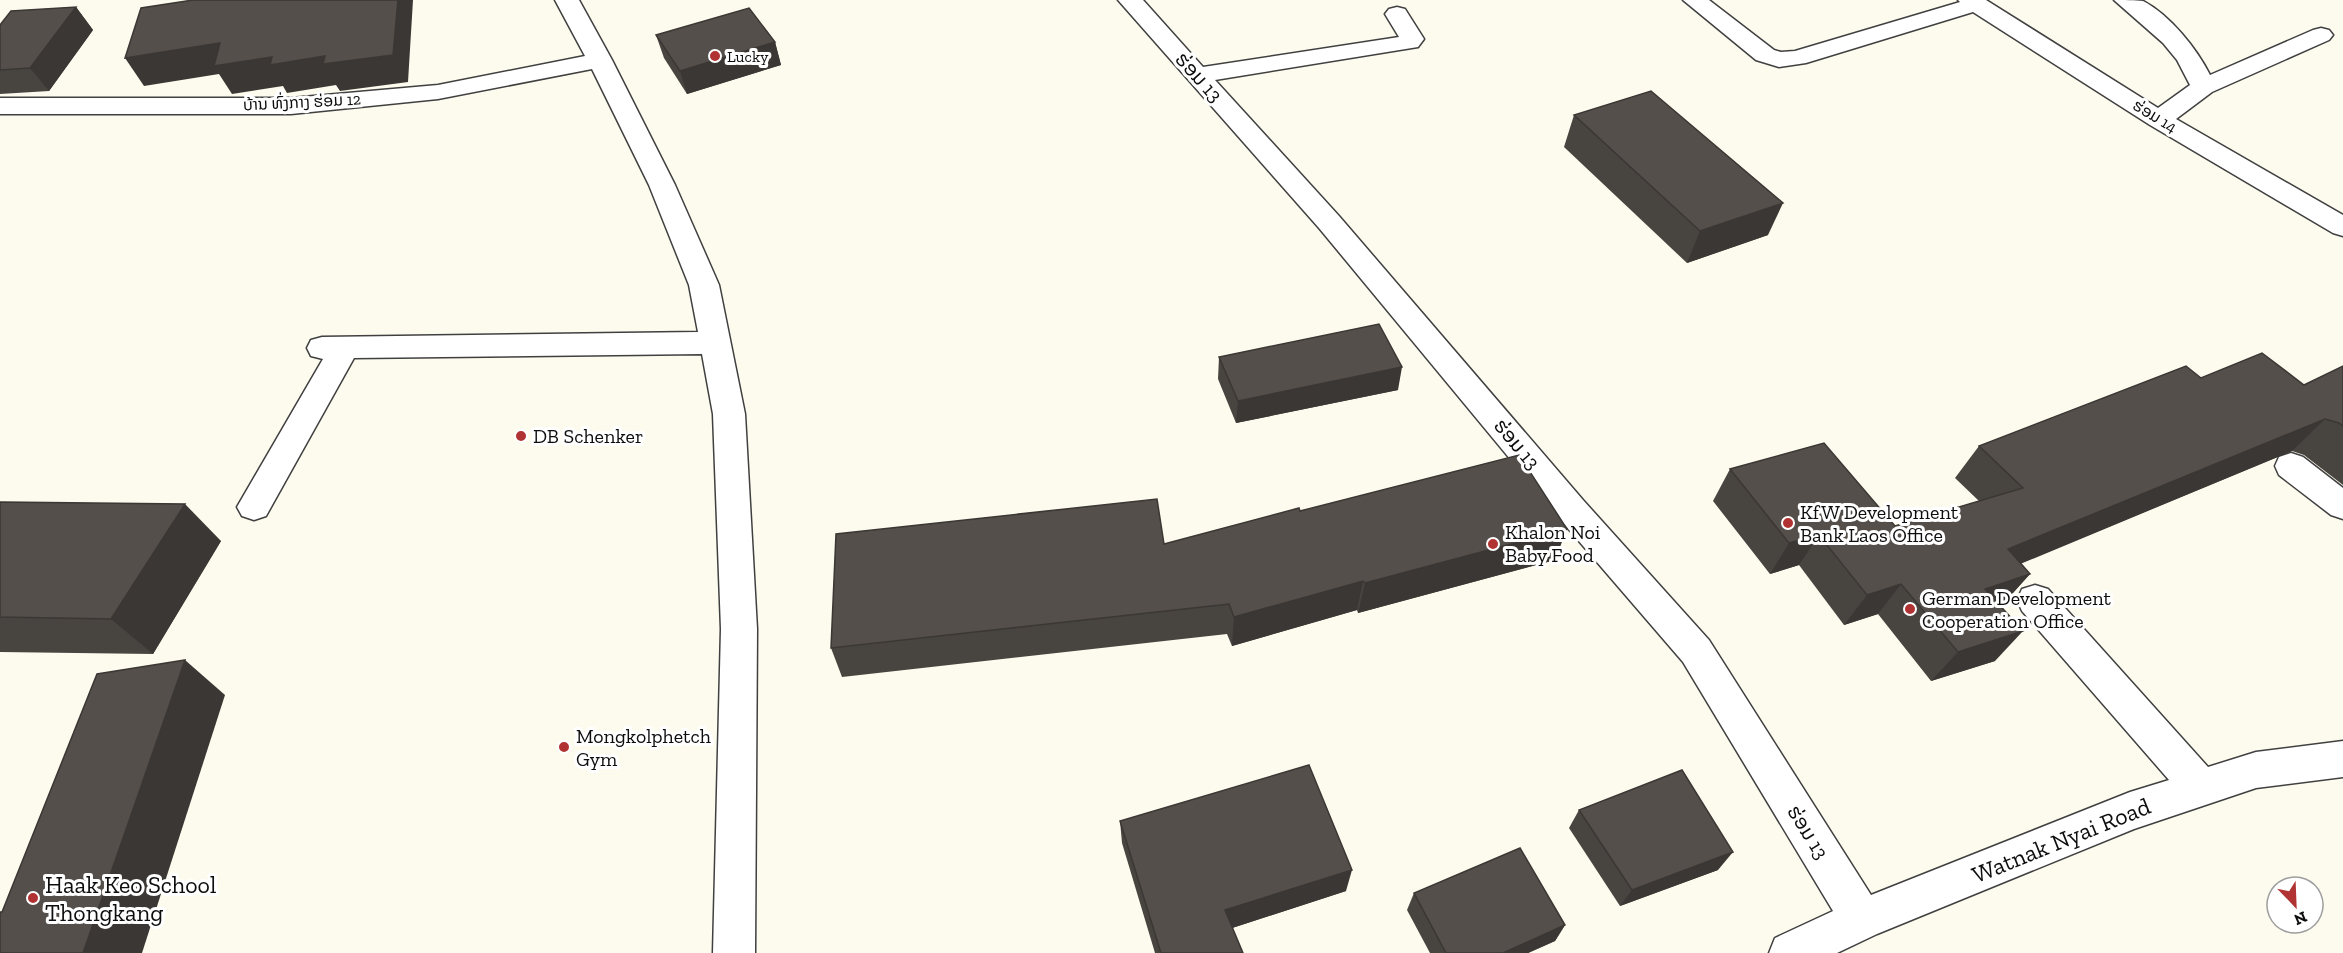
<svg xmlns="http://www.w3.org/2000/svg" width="2343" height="953" viewBox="0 0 2343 953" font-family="'Zilla Slab','Noto Sans Lao',serif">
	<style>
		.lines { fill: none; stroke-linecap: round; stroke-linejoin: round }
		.minor-casing { stroke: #404040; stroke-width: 3 }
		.minor { fill: #fff; fill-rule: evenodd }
		.wall { fill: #484440 }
		.shaded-wall { fill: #3b3734 }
		.building { fill: #544f4a; stroke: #3b3734; stroke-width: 1.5 }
		.poi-dot { fill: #b03232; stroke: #fff; stroke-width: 2 }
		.labels { text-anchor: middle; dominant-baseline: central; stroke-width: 6; stroke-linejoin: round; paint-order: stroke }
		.far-poi-label { font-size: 16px; fill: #0d0d0d; stroke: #fff; text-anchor: start }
		.far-street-label { font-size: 16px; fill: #0d0d0d; stroke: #fff }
		.street-label { font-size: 20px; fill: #0d0d0d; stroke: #fff }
		.poi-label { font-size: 20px; fill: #0d0d0d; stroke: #fff; text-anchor: start }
		.near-street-label { font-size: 24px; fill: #0d0d0d; stroke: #fff }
		.near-poi-label { font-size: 24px; fill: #0d0d0d; stroke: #fff; text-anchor: start }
	</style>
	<rect width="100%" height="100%" fill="#fdfbee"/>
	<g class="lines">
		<defs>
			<g id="minor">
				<polygon points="555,0 579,0 612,60 675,185 719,285 745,414 757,629 755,953 713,953 721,629 713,414 702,354 354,358 266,516 254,520 242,516 237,507 323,359 311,356 307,348 311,340 322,337 698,332 689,285 649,185 592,69 438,99 291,114 0,114 0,98 291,98 438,85 585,56"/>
				<polygon points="1118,0 1143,0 1203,67 1399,37 1385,14 1389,9 1397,7 1405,9 1424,39 1418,47 1215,80 1339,216 1583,500 1709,640 1871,895 2130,792 2169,780 2022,611 2017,600 2022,589 2035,585 2048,589 2208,767 2256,752 2343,741 2343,777 2256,788 2134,829 1877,934 1837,953 1769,953 1775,938 1833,911 1683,662 1559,518 1319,228"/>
				<path d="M1683,0H1709L1774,50L1781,52L1795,51L1960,2L1958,0H1986L2158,108L2190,85L2177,60L2163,43L2114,0C2123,0 2136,0 2143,1C2170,15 2197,49 2210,75L2313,30L2321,28L2329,30L2333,35L2329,40L2212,92L2176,119L2343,215V236L2333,233L2150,125L1973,12L1806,63L1779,67L1756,60Z"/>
				<polygon points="2291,453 2303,457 2343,488 2343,519 2331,515 2279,475 2275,466 2279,457"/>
			</g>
		</defs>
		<use href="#minor" class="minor-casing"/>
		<use href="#minor" class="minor"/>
	</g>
	<g class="wall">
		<polygon points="76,7 93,30 49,91 0,94 0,25"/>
		<polygon points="656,35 775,42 781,65 687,94 664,58"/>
		<polygon points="1574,115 1768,235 1687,263 1564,147"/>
		<polygon points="1219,357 1398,390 1236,423 1218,379"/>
		<polygon points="2343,366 2343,485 2304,455 2292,451 2021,563 2030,574 2003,604 2000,605 1995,661 1931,681 1878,614 1844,625 1799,565 1770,574 1713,501 1730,469 1895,526 1979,501 1955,478 1979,446 2201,378 2304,385"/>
		<polygon points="0,502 221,541 153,654 0,652"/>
		<polygon points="1300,511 1555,560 1358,613 1357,610 1232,646 1227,634 842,677 831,648 1164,544"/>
		<polygon points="1579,810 1718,870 1620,906 1569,828"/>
		<polygon points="1120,821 1346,891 1232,928 1243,953 1155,953 1122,843"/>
		<polygon points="1414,893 1565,925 1555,941 1528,953 1430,953 1407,910"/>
	</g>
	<g class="shaded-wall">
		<polygon points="398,0 413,0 408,82 340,91 336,85 287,93 283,86 232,94 219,74 144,86 125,58 220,43 272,57 325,56"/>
		<polygon points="76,7 93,30 49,91 30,68"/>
		<polygon points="775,42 781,65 687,94 680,71"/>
		<polygon points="1783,203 1768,235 1687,263 1700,231"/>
		<polygon points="1402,367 1398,390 1236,423 1238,401"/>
		<polygon points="2325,419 2292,451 1982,580 2008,549"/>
		<polygon points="185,504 221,541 153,654 111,619"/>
		<polygon points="1567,529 1555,560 1358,613 1365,583"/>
		<polygon points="1819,535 1799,565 1770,574 1789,543"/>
		<polygon points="2030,574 2003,604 1959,619 1985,589"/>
		<polygon points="1363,581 1357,610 1232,646 1234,617"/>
		<polygon points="1901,584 1878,614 1844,625 1867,595"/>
		<polygon points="2023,631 1995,661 1931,681 1958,652"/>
		<polygon points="185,660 225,695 142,953 83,953"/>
		<polygon points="1733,852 1718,870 1620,906 1632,890"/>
		<polygon points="1352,870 1346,891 1223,931 1225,910"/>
		<polygon points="1565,925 1555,941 1528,953 1503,953"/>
	</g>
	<g class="building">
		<polygon points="193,0 398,0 393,55 323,64 325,56 270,65 272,57 214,66 220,43 125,58 141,8"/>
		<polygon points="76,7 30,68 0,70 0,25 11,11"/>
		<polygon points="749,8 775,42 680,71 656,35"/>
		<polygon points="1651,91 1783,203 1700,231 1574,115"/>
		<polygon points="1379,324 1402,367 1238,401 1219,357"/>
		<polygon points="2262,353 2304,385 2343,366 2343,426 2339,423 2325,419 2008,549 2030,574 1985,589 2023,631 1958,652 1901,584 1867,595 1819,535 1789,543 1730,469 1824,443 1895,526 2023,488 1979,446 2186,366 2201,378"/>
		<polygon points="1519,455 1567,529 1365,583 1363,581 1234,617 1229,604 831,648 836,534 1157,499 1164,544 1299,508 1300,511"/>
		<polygon points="0,502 185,504 111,619 0,617"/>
		<polygon points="185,660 83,953 0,953 0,912 2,912 97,674"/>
		<polygon points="1309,765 1352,870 1225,910 1243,953 1161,953 1120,821"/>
		<polygon points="1682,770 1733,852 1632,890 1579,810"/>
		<polygon points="1520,848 1565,925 1503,953 1446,953 1414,893"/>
	</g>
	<g class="poi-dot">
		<circle cx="715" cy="56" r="6"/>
		<circle cx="521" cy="436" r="6"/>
		<circle cx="1788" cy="523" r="6"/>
		<circle cx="1493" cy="544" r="6"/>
		<circle cx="1910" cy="609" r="6"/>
		<circle cx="564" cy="747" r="6"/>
		<circle cx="33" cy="898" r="6"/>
	</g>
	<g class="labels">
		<g class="far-poi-label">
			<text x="727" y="56">Lucky</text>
		</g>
		<g class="far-street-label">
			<text transform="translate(302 102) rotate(-3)">ບ້ານ ທົ່ງກາງ ຮ່ອມ 12</text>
			<text transform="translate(2155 116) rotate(31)">ຮ່ອມ 14</text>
		</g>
		<g class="street-label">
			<text transform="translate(1199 77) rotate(48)">ຮ່ອມ 13</text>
			<text transform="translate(1517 444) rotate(50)">ຮ່ອມ 13</text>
			<text transform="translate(1808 832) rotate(58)">ຮ່ອມ 13</text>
		</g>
		<g class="poi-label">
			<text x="533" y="436">DB Schenker</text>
			<text x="1800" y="512">KfW Development<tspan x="1800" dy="23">Bank Laos Office</tspan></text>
			<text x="1505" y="532">Khalon Noi<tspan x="1505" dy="23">Baby Food</tspan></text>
			<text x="1922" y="598">German Development<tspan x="1922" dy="23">Cooperation Office</tspan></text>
			<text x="576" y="736">Mongkolphetch<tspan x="576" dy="23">Gym</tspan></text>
		</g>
		<g class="near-street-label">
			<text transform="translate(2061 840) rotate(-22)">Watnak Nyai Road</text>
		</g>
		<g class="near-poi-label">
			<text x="45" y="884">Haak Keo School<tspan x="45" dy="28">Thongkang</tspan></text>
		</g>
	</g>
	<g transform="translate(2295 905) rotate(157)"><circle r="28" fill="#ffffff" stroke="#9e9e9e" stroke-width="1.5"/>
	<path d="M0-4.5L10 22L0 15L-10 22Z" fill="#b03232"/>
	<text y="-9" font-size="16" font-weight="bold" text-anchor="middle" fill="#0d0d0d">N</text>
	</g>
</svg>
